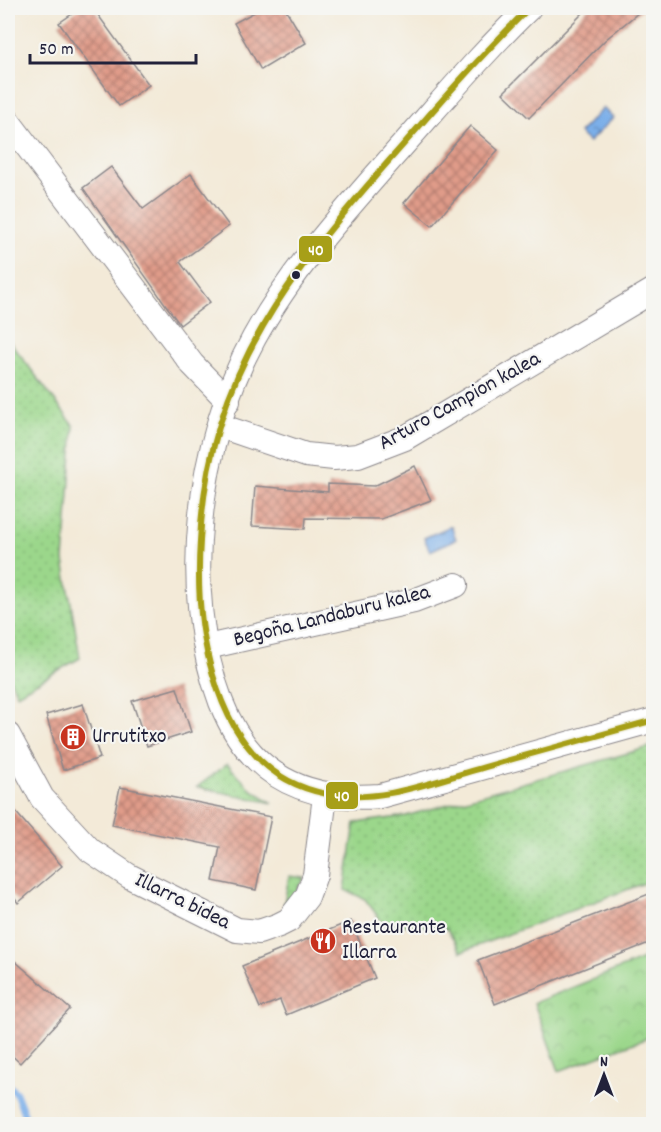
<svg xmlns="http://www.w3.org/2000/svg" width="661" height="1132" viewBox="0 0 661 1132" font-family="Dekko,sans-serif">
	<style>
		.grass { fill: url(#grass-dots); stroke: #5e7c63; stroke-width: 1.5 }
		.park { fill: url(#park-crowns); stroke: #5e7c63; stroke-width: 1.5 }
		.water { fill: url(#water-ripples); stroke: #4f6892; stroke-width: 1.5 }
		.lines { fill: none; stroke-linecap: round; stroke-linejoin: round }
		.stream { stroke: #7cafe9; stroke-width: 7 }
		.building { fill: url(#building-cross-hatch) }
		.minor-casing { stroke: #8a868a; stroke-width: 26 }
		.minor { stroke: #fff; stroke-width: 24 }
		.bus-1-casing { stroke: #f6f6f2; stroke-width: 10 }
		.bus-1 { stroke: #a79f18; stroke-width: 6 }
		.bus-dot { fill: #22223b; stroke: #f6f6f2; stroke-width: 2 }
		.labels { text-anchor: middle; dominant-baseline: central; stroke-width: 4.5; stroke-linejoin: round; paint-order: stroke }
		.street-label { font-size: 22px; fill: #22223b; stroke: #f6f6f2 }
		.poi-label { font-size: 22px; fill: #22223b; stroke: #f6f6f2; text-anchor: start }
		.line-badge { stroke: #f6f6f2; stroke-width: 2 }
		.badge-label { font-size: 16px; text-anchor: middle; font-weight: bold; fill: #fff }
	</style>
	<defs>
		<pattern id="grass-dots" width="8" height="8" patternUnits="userSpaceOnUse" patternTransform="scale(1.5)"><rect width="8" height="8" fill="#9bd78b"/><path d="M2 2h.1M6 6h.1" fill="none" stroke="#85b879" stroke-width="1.8" stroke-linecap="round"/></pattern>
		<pattern id="park-crowns" width="20" height="18" patternUnits="userSpaceOnUse" patternTransform="scale(1.5)"><rect width="20" height="18" fill="#9bd78b"/><path d="M2 6a3 3 0 1 1 6 0M12 15a3 3 0 1 1 6 0" fill="none" stroke="#85b879"/></pattern>
		<pattern id="water-ripples" width="26" height="14" patternUnits="userSpaceOnUse" patternTransform="scale(1.5)"><rect width="26" height="14" fill="#7cafe9"/><path d="M2 4q2-2 4 0t4 0M15 11q2-2 4 0t4 0" fill="none" stroke="#658ebe"/></pattern>
		<pattern id="building-cross-hatch" width="8" height="8" patternUnits="userSpaceOnUse" patternTransform="scale(1.5)"><rect width="8" height="8" fill="#e09b89"/><path d="M0 0l8 8M0 8l8-8" fill="none" stroke="#b57e71"/></pattern>
	</defs>
	<rect width="100%" height="100%" fill="#f6f6f2"/>
	<filter id="ink" filterUnits="userSpaceOnUse"><feTurbulence type="fractalNoise" baseFrequency=".0167" numOctaves="2"/><feDisplacementMap in="SourceGraphic" scale="12" xChannelSelector="R" yChannelSelector="G"/><feConvolveMatrix kernelMatrix="1 2 1 2 8 2 1 2 1" color-interpolation-filters="sRGB"/></filter>
	<filter id="wash" filterUnits="userSpaceOnUse"><feTurbulence type="fractalNoise" baseFrequency=".008" numOctaves="4" result="noise"/><feDisplacementMap in="SourceGraphic" scale="24" xChannelSelector="R" yChannelSelector="G"/><feGaussianBlur stdDeviation="1.35" result="paint"/><feColorMatrix in="noise" values="0 0 0 0 0 0 0 0 0 0 0 0 0 0 0 0 0 1.4 0 .05"/><feComposite in="paint" operator="in"/></filter>
	<g filter="url(#wash)">
		<rect width="100%" height="100%" fill="#f3ead8"/>
		<g class="grass">
			<polygon points="8,339 74,426 64,560 80,658 17,694 8,675"/>
			<polygon points="653,746 653,880 461,952 447,929 383,923 365,899 345,890 355,823 406,816"/>
			<polygon points="227,764 252,790 273,803 197,787"/>
			<polygon points="289,876 305,878 287,906 284,904"/>
		</g>
		<polygon class="park" points="653,955 653,1036 559,1071 534,1003"/>
		<g class="water">
			<polygon points="603,108 613,118 589,142 579,133"/>
			<polygon points="451,526 456,539 430,551 424,538"/>
		</g>
		<g class="lines">
			<polyline class="stream" points="8,1085 16,1093 28,1124"/>
		</g>
		<g id="blocks">
			<g class="building">
				<polygon points="81,8 93,8 149,85 119,106 59,23"/>
				<polygon points="262,8 285,8 306,43 261,70 234,23"/>
				<polygon points="588,8 644,8 605,40 529,118 503,93"/>
				<polygon points="470,126 498,150 432,226 404,203"/>
				<polygon points="111,167 143,209 191,174 229,226 180,262 210,302 180,325 83,188"/>
				<polygon points="415,466 431,500 381,519 306,518 305,529 252,526 255,486 328,492 328,484 374,486"/>
				<polygon points="177,688 191,732 147,746 132,701"/>
				<polygon points="83,704 100,758 63,770 46,715"/>
				<polygon points="120,787 271,817 256,890 213,881 220,847 112,825"/>
				<polygon points="8,803 62,866 18,903 8,890"/>
				<polygon points="654,892 654,941 495,1004 478,960"/>
				<polygon points="351,921 375,978 286,1015 280,1000 260,1008 242,966"/>
				<polygon points="8,955 70,1009 20,1063 8,1052"/>
			</g>
		</g>
	</g>
	<g filter="url(#ink)">
		<use href="#blocks" fill-opacity="0" stroke="#8a868a" stroke-width="1.5"/>
		<g class="lines">
			<defs>
				<g id="minor">
					<path d="M529,8C484,51 444,99 402,146C349,206 293,267 254,338C198,440 179,592 221,702C249,775 304,802 380,796L654,720"/>
					<polyline points="8,121 192,364 228,401"/>
					<polyline points="220,426 306,455 334,458 358,456 405,438 654,290"/>
					<polyline points="207,647 414,601 456,585"/>
					<polyline points="8,735 42,798 90,850 129,876 237,930 259,932 279,925 289,920 307,897 315,875 325,796"/>
				</g>
			</defs>
			<use href="#minor" class="minor-casing"/>
			<use href="#minor" class="minor"/>
			<defs>
				<path id="bus-1" d="M529,8C484,52 443,99 402,146C294,268 208,370 200,541C197,586 200,632 213,675C230,734 263,782 327,794C381,804 434,781 485,767C541,751 597,736 654,720"/>
			</defs>
			<use href="#bus-1" class="bus-1-casing"/>
			<use href="#bus-1" class="bus-1"/>
		</g>
	</g>
	<defs>
		<symbol id="building-disc" viewBox="-11 -11 22 22"><circle r="9.5" fill="#c8321e" stroke="#f6f6f2"/><path d="M-4-6H4V6H1V3H-1V6H-4ZM-2.5-4.3h1.7v1.8h-1.7ZM.8-4.3h1.7v1.8H.8ZM-2.5-1h1.7V.8h-1.7ZM.8-1h1.7V.8H.8Z" fill="#fff"/></symbol>
		<symbol id="restaurant-disc" viewBox="-11 -11 22 22"><circle r="9.5" fill="#c8321e" stroke="#f6f6f2"/><path d="M-5-6h1v4h1v-4h1v4h1v-4h1v5L-1.5 .5V6h-2V.5L-5-1ZM5-6V6H3V1.5H1.5Q1.5-4 5-6Z" fill="#fff"/></symbol>
	</defs>
	<g fill-rule="evenodd">
		<use href="#building-disc" x="58" y="722" width="30" height="30"/>
		<use href="#restaurant-disc" x="308" y="926" width="30" height="30"/>
	</g>
	<circle class="bus-dot" cx="296" cy="275" r="5"/>
	<g class="labels">
		<g class="street-label">
			<text transform="translate(460 402) rotate(-29)">Arturo Campion kalea</text>
			<text transform="translate(332 617) rotate(-14)">Begoña Landaburu kalea</text>
			<text transform="translate(182 902) rotate(26)">Illarra bidea</text>
		</g>
		<g class="poi-label">
			<text x="92" y="737">Urrutitxo</text>
			<text x="342" y="928">Restaurante<tspan x="342" dy="25">Illarra</tspan></text>
		</g>
	</g>
	<g class="line-badge">
		<rect x="298" y="235" width="35" height="28" rx="6" fill="#a79f18"/>
		<rect x="325" y="781" width="34" height="29" rx="6" fill="#a79f18"/>
	</g>
	<g class="badge-label">
		<text x="316" y="255">40</text>
		<text x="342" y="801">40</text>
	</g>
	<rect width="661" height="1132" fill="none" stroke="#f6f6f2" stroke-width="30"/>
	<g transform="translate(604 1075)" stroke="#f6f6f2" stroke-width="4.5" paint-order="stroke">
	<path d="M0-4.5L10 22L0 15L-10 22Z" fill="#22223b"/>
	<text y="-9" font-size="16" font-weight="bold" text-anchor="middle" fill="#22223b">N</text>
	</g>
	<path d="M30 54v9h166v-9" fill="none" stroke="#22223b" stroke-width="3"/>
	<text x="39" y="54" font-size="18" fill="#22223b" stroke="#f6f6f2" stroke-width="4.5" paint-order="stroke">50 m</text>
</svg>
